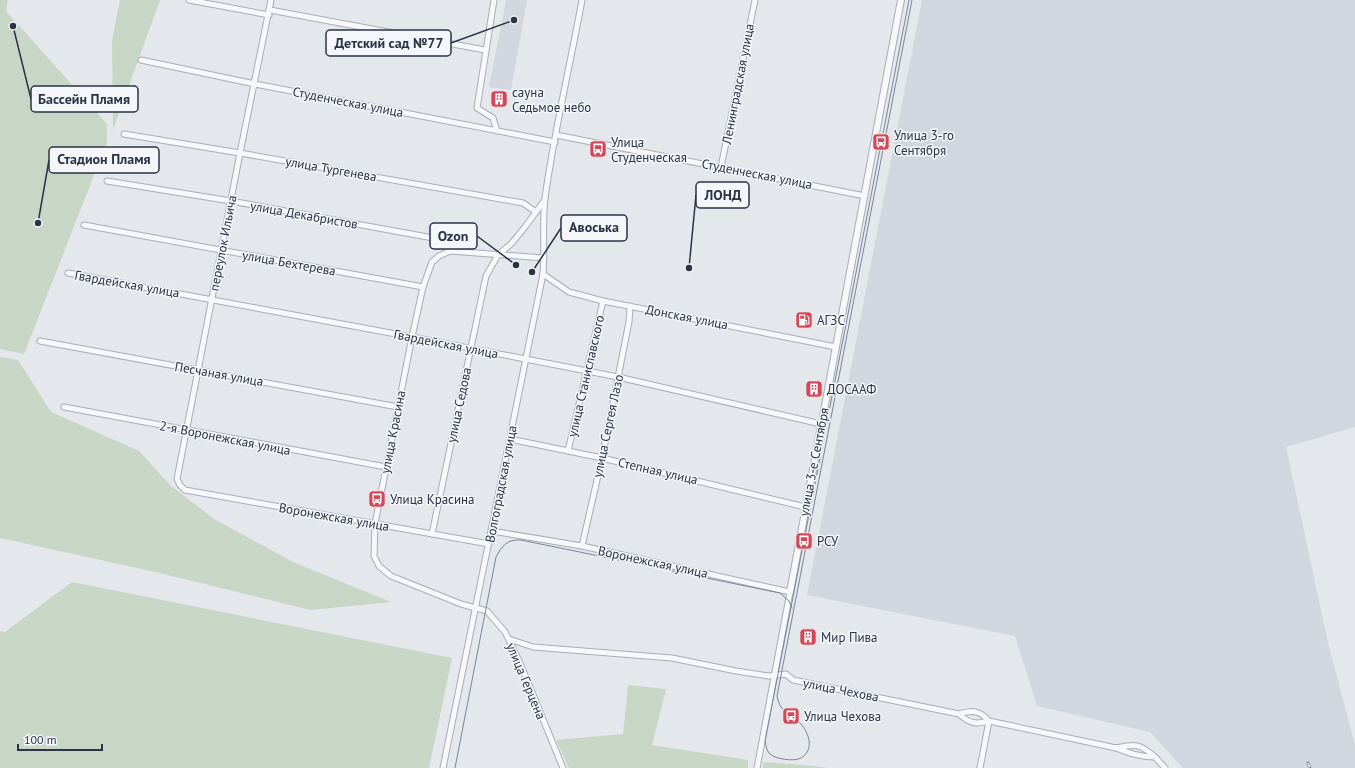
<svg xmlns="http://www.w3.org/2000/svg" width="1355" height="768" viewBox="0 0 1355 768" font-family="'PT Sans',sans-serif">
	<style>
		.built { fill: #d2d6de }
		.green { fill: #c8d6c5 }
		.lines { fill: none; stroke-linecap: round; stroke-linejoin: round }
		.minor-casing { stroke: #a9adb7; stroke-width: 7 }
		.tertiary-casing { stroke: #a9adb7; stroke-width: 8 }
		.minor { stroke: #f7f8fa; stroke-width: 5 }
		.tertiary { stroke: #f7f8fa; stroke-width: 6 }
		.tram { stroke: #7d8596; stroke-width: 1 }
		.rail-casing { stroke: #7d8596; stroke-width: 3 }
		.rail { stroke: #f4f6f9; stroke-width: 1.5; stroke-dasharray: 4.5; stroke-linecap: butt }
		.labels { text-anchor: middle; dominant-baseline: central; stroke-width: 3; stroke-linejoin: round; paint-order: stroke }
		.street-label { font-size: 13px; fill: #2b3345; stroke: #f4f6f9 }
		.poi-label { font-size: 13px; fill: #2b3345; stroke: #f4f6f9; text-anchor: start }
		.leader { fill: none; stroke: #2b3345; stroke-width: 1.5 }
		.callout-dot { fill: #2b3345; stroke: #f4f6f9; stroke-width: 1.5 }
		.callout { fill: #f4f6f9; stroke: #2b3345; stroke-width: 1.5 }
		.callout-label { font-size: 14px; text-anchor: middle; font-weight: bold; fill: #2b3345 }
	</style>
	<rect width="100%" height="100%" fill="#e4e7ec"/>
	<g class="built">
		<polygon points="506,0 527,0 511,90 489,87"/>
		<polygon points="922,0 1355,0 1355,427 1286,447 1328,643 1355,745 1355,768 1183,768 1150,732 1037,706 1015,636 807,595"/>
	</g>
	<g class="green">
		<polygon points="0,0 8,0 6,11 107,124 107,142 24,354 0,349"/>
		<polygon points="120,0 160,0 113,130 112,41"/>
		<polygon points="0,357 18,360 51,412 139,451 170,485 214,519 293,562 391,602 311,610 151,571 0,538"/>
		<polygon points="72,582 452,658 429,768 0,768 0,631 5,632"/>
		<polygon points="628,685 666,689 652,745 748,760 748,768 569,768 556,740 623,734"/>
		<polygon points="763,762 814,766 828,768 763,768"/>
	</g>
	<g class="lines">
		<defs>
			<g id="minor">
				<polyline points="189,0 269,15"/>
				<polyline points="271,0 240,153 177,479 180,485 185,490 489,544"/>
				<polyline points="494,0 477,108 493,118 497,131"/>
				<polyline points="270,10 485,50"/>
				<polyline points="141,60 255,84 555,142"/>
				<polyline points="124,134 240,153 523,203 536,212"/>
				<polyline points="556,135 865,196"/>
				<polyline points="721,167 755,0"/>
				<polyline points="107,181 231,201 433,238 450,251"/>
				<polyline points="84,225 423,287"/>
				<polyline points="544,258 450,251 439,256 432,262 423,287 412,337 375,524 374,556 379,566 391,576 461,604 487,611 505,632 520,663 563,768"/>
				<polyline points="68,273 412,337 618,377 821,424"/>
				<polyline points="543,274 569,292 603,301 836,347"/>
				<polyline points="40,341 398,407"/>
				<polyline points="64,407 386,467"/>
				<polyline points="510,439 602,458 805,507"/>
				<polyline points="568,451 603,301"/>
				<polyline points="492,531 582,546 790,592 757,768"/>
				<polyline points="432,534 486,276 498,255 511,244 525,227 544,201"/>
				<polyline points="582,546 602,458 629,322 630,306"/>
				<path d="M509,639L533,647L672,658L736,671L769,676L786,674L793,680L959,714C969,723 975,725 989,721L1116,748C1129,753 1140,757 1155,757L1165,768"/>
				<path d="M959,714C973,710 979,710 989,721L980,768"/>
				<path d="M1116,748C1136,744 1139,743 1155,757"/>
				<path d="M443,768C475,603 511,439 543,274C545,249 542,224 545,198C554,132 570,66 582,0"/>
			</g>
			<polyline id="tertiary" points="790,592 901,0"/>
		</defs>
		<use href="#minor" class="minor-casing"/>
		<use href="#tertiary" class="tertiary-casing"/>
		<use href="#minor" class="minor"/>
		<use href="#tertiary" class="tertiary"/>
		<g class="tram">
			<path d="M909,0L765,741C766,745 766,749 769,753C774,759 794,762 801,758C816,749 808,730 798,721C793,716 786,713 781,707C779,704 778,700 777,696L912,0"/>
			<path d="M455,768L496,557C502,546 507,539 521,540L780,593L789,601L792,608"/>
		</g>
		<defs>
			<polyline id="rail" points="1308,763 1310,768"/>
		</defs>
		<use href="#rail" class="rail-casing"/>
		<use href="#rail" class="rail"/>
	</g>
	<defs>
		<symbol id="building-square" viewBox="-11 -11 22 22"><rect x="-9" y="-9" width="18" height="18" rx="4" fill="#d24858" stroke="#f4f6f9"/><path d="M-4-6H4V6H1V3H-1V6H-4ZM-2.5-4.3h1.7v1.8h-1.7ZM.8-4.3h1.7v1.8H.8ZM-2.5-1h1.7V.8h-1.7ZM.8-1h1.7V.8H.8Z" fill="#fff"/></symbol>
		<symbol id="bus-square" viewBox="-11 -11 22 22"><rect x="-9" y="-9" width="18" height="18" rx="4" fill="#d24858" stroke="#f4f6f9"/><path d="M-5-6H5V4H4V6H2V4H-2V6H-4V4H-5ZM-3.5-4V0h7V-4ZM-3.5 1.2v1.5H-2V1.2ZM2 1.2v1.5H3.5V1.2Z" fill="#fff"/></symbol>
		<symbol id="fuel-square" viewBox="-11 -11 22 22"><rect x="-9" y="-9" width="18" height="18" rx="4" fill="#d24858" stroke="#f4f6f9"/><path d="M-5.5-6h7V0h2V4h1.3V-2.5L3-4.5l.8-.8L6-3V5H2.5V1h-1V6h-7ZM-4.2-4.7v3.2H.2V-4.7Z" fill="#fff"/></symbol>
	</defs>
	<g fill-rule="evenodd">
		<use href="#building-square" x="489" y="89" width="20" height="20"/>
		<use href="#bus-square" x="871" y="132" width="20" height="20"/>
		<use href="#bus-square" x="588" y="139" width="20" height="20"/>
		<use href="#fuel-square" x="794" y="310" width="20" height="20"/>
		<use href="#building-square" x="804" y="379" width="20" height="20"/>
		<use href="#bus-square" x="367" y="489" width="20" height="20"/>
		<use href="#bus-square" x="794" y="531" width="20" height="20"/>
		<use href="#building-square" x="798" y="627" width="20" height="20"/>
		<use href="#bus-square" x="781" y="706" width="20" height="20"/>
	</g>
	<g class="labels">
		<g class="street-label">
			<text transform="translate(738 84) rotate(-79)">Ленинградская улица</text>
			<text transform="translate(348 102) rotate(11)">Студенческая улица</text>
			<text transform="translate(331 169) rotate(10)">улица Тургенева</text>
			<text transform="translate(757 174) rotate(11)">Студенческая улица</text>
			<text transform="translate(304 215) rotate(10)">улица Декабристов</text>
			<text transform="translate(223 243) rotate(-79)">переулок Ильича</text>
			<text transform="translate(289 263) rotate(10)">улица Бехтерева</text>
			<text transform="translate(127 284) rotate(10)">Гвардейская улица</text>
			<text transform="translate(687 317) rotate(11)">Донская улица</text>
			<text transform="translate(446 344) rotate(11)">Гвардейская улица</text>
			<text transform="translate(219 374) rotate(10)">Песчаная улица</text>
			<text transform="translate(586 376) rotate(-77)">улица Станиславского</text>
			<text transform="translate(459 405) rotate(-78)">улица Седова</text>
			<text transform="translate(608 426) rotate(-78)">улица Сергея Лазо</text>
			<text transform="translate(393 432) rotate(-79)">улица Красина</text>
			<text transform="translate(225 438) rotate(11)">2-я Воронежская улица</text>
			<text transform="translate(814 462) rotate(-79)">улица 3-е Сентября</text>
			<text transform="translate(658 471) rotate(13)">Степная улица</text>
			<text transform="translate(501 484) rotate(-79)">Волгоградская улица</text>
			<text transform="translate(334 517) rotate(10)">Воронежская улица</text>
			<text transform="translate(653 562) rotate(12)">Воронежская улица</text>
			<text transform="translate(526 681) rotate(67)">улица Герцена</text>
			<text transform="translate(841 690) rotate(11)">улица Чехова</text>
		</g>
		<g class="poi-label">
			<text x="512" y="92">сауна<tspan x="512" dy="15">Седьмое небо</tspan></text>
			<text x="894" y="135">Улица 3-го<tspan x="894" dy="15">Сентября</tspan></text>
			<text x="611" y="142">Улица<tspan x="611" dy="15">Студенческая</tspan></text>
			<text x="817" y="320">АГЗС</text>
			<text x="827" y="389">ДОСААФ</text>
			<text x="390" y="499">Улица Красина</text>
			<text x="817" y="541">РСУ</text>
			<text x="821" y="637">Мир Пива</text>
			<text x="804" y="716">Улица Чехова</text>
		</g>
	</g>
	<path class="leader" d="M514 20L451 43M13 26L31 99M38 223L49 160M689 268L696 195M532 272L561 228M516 265L477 236"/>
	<g class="callout-dot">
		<circle cx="514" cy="20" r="4"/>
		<circle cx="13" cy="26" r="4"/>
		<circle cx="38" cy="223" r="4"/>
		<circle cx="689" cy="268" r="4"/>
		<circle cx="532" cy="272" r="4"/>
		<circle cx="516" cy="265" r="4"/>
	</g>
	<g class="callout">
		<rect x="326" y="30" width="125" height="26" rx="4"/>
		<rect x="31" y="86" width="107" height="26" rx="4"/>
		<rect x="49" y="147" width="110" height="26" rx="4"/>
		<rect x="696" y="182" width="53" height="26" rx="4"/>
		<rect x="561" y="215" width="66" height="26" rx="4"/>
		<rect x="430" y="223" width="47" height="26" rx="4"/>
	</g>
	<g class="callout-label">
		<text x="389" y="48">Детский сад №77</text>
		<text x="84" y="104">Бассейн Пламя</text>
		<text x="104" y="164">Стадион Пламя</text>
		<text x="723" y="200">ЛОНД</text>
		<text x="594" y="232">Авоська</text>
		<text x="453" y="241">Ozon</text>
	</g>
	<path d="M18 744v6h84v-6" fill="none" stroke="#2b3345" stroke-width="2"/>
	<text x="24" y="744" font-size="12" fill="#2b3345" stroke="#f4f6f9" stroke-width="3" paint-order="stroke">100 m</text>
</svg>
